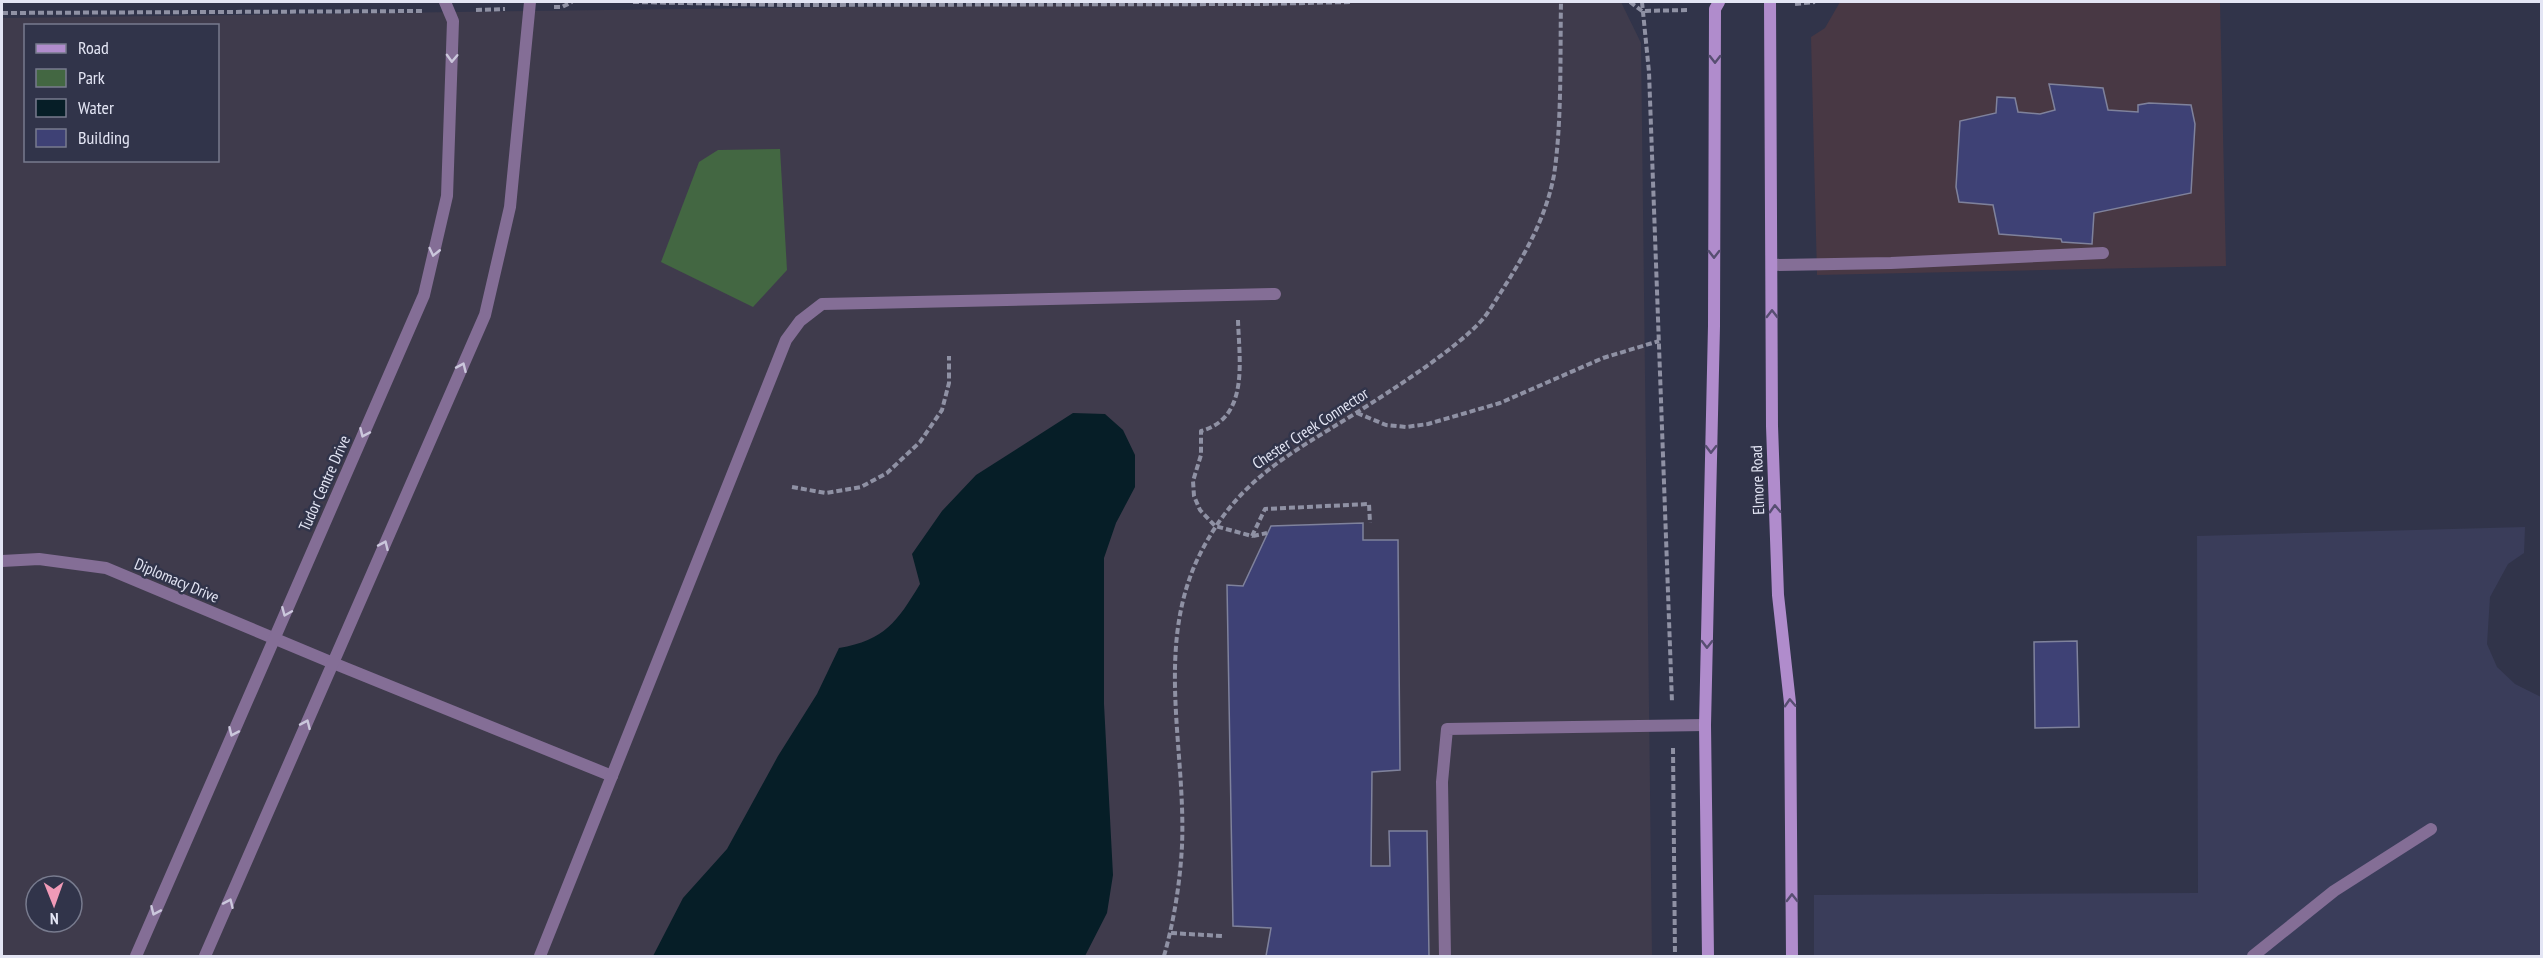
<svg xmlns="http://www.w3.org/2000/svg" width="2543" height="958" viewBox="0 0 2543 958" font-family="'PT Sans Narrow',sans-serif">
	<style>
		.commercial { fill: #483844 }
		.built { fill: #3a3d5a }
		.medical { fill: #3f3b4c; fill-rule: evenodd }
		.green { fill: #436742 }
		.water { fill: #061e27 }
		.building { fill: #3e4175; stroke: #7f829c; stroke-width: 1.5 }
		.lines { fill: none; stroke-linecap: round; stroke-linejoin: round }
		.path { stroke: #8f91a4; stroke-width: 4; stroke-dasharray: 6 3; stroke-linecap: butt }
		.service { stroke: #846e96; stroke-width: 12 }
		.minor { stroke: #846e96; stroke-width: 12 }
		.tertiary { stroke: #846e96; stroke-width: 12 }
		.secondary { stroke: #b08ccc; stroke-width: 12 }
		.oneway { stroke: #cbc7dc }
		.oneway2 { stroke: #574e71 }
		.labels { text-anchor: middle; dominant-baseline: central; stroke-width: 5; stroke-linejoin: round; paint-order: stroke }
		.street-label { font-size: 16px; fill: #e3e5f4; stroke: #31344a }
	</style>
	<rect width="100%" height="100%" fill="#31344a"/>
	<polygon class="commercial" points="1840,2 2220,2 2226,266 1817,275 1811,37 1825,28"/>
	<polygon class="built" points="2525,527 2524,553 2508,564 2490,597 2487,644 2497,667 2515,684 2541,697 2541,956 1814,956 1814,895 2198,893 2197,536"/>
	<path class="medical" d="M1218,2H1621L1641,43L1652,956H2V18ZM26,26H218V160H26ZM36,886H72V922H36Z"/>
	<polygon class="green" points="780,149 787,270 753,307 661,262 699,162 718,150"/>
	<path class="water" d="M1073,413L1105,414L1123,430L1135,455V487L1116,523L1104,558V704L1113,875L1107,913L1085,956H653L683,898L727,849L778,756L817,694L839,648C885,640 897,622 920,584L912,554L942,511L976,475Z"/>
	<g class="building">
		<polygon points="2049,84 2103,88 2108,110 2138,112 2138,105 2149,103 2191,105 2195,124 2191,193 2094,213 2092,244 2062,242 2061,239 1999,234 1993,205 1959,202 1956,187 1960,121 1996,113 1997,97 2015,98 2018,112 2040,114 2055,110"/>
		<polygon points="1363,523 1363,540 1398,540 1400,770 1372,772 1371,866 1390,866 1389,831 1427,831 1429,956 1266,956 1271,928 1233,926 1227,585 1243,586 1271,526"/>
		<polygon points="2077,641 2079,727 2035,728 2034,642"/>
	</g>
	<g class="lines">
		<g class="path">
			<polyline points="633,2 785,5 1261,4 1350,2"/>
			<polyline points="1630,2 1642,11 1689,10"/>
			<polyline points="1642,2 1649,72 1672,702"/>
			<polyline points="1795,4 1815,2"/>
			<polyline points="554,7 562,7 572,2"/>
			<polyline points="476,10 505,9"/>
			<polyline points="2,13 424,11"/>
			<path d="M1238,320C1239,359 1250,418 1201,431V455L1193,481L1194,496L1200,510L1215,526L1252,536L1265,509L1369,504L1370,523"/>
			<polyline points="1357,413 1386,425 1406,427 1428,424 1500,403 1603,358 1659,341"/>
			<polyline points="792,487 826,493 861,487 887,473 920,442 942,410 949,383 949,356"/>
			<polyline points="1253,536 1267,533"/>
			<polyline points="1673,748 1675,956"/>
			<polyline points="1171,933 1222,936"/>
			<path d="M1164,956C1174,921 1180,883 1182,846C1186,749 1155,649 1198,558C1236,480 1287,456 1356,413C1392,390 1455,350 1482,320C1489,312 1495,301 1501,292C1524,256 1546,218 1554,175C1562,122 1560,56 1561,2"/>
		</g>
		<g class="service">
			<polyline points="1772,265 1891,263 2103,253"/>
			<polyline points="333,663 612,776"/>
			<polyline points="540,956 786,340 800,321 822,304 1275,294"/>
			<polyline points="1445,956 1442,782 1447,729 1705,725"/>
			<polyline points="2253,956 2334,891 2431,829"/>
		</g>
		<polyline class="minor" points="2,561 39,559 106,568 333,663"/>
		<g class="tertiary">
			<polyline points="136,956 424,295 447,196 453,21 445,2"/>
			<polyline points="205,956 485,315 510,207 530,2"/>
		</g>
		<g class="secondary">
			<polyline points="1770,2 1772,426 1778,595 1790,703 1792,956"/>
			<polyline points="1708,956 1705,725 1714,326 1715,9 1719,2"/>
		</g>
	</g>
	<defs><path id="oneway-chevron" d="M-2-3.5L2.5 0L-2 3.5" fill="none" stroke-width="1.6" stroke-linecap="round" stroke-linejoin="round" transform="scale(1.5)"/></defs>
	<g class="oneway">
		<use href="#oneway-chevron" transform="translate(452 58) rotate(92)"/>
		<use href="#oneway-chevron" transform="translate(434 252) rotate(103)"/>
		<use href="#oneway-chevron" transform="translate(462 367) rotate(-66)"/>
		<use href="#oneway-chevron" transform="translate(364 433) rotate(114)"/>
		<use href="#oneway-chevron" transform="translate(384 545) rotate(-66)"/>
		<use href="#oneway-chevron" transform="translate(286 612) rotate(113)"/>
		<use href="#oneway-chevron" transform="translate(306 724) rotate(-66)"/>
		<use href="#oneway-chevron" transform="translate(233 732) rotate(114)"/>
		<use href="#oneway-chevron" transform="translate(229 903) rotate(-66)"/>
		<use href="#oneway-chevron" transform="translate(155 911) rotate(114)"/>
	</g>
	<g class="oneway2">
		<use href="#oneway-chevron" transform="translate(1715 59) rotate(90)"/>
		<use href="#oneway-chevron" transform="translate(1714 254) rotate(90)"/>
		<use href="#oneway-chevron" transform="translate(1772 314) rotate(-90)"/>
		<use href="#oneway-chevron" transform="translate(1711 449) rotate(91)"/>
		<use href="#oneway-chevron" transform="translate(1775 509) rotate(-92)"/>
		<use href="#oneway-chevron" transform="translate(1707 644) rotate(91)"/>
		<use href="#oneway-chevron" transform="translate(1790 703) rotate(-93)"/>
		<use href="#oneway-chevron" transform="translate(1792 898) rotate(-91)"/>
	</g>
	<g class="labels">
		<g class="street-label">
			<text transform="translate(1310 428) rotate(-33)">Chester Creek Connector</text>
			<text transform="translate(1757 480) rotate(-92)">Elmore Road</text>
			<text transform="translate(324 483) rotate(-66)">Tudor Centre Drive</text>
			<text transform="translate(177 580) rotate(23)">Diplomacy Drive</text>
		</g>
	</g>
	<rect width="2543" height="958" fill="none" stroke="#e3e5f4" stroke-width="6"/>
	<rect x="24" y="24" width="195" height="138" fill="#31344a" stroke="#787b8e" stroke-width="1.5"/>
	<rect x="36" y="44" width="30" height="9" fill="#b08ccc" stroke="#787b8e" stroke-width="1.5"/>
	<text x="78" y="54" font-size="18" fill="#e3e5f4">Road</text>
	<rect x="36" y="69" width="30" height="18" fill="#436742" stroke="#787b8e" stroke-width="1.5"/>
	<text x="78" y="84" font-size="18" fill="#e3e5f4">Park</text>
	<rect x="36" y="99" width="30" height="18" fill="#061e27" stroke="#787b8e" stroke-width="1.5"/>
	<text x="78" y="114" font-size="18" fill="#e3e5f4">Water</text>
	<rect x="36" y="129" width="30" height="18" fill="#3e4175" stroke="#787b8e" stroke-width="1.5"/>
	<text x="78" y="144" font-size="18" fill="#e3e5f4">Building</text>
	<g transform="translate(54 904) rotate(179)"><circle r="28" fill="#31344a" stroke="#787b8e" stroke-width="1.5"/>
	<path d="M0-4.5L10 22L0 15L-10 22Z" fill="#f09ab7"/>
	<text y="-9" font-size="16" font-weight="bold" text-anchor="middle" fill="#e3e5f4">N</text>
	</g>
</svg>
